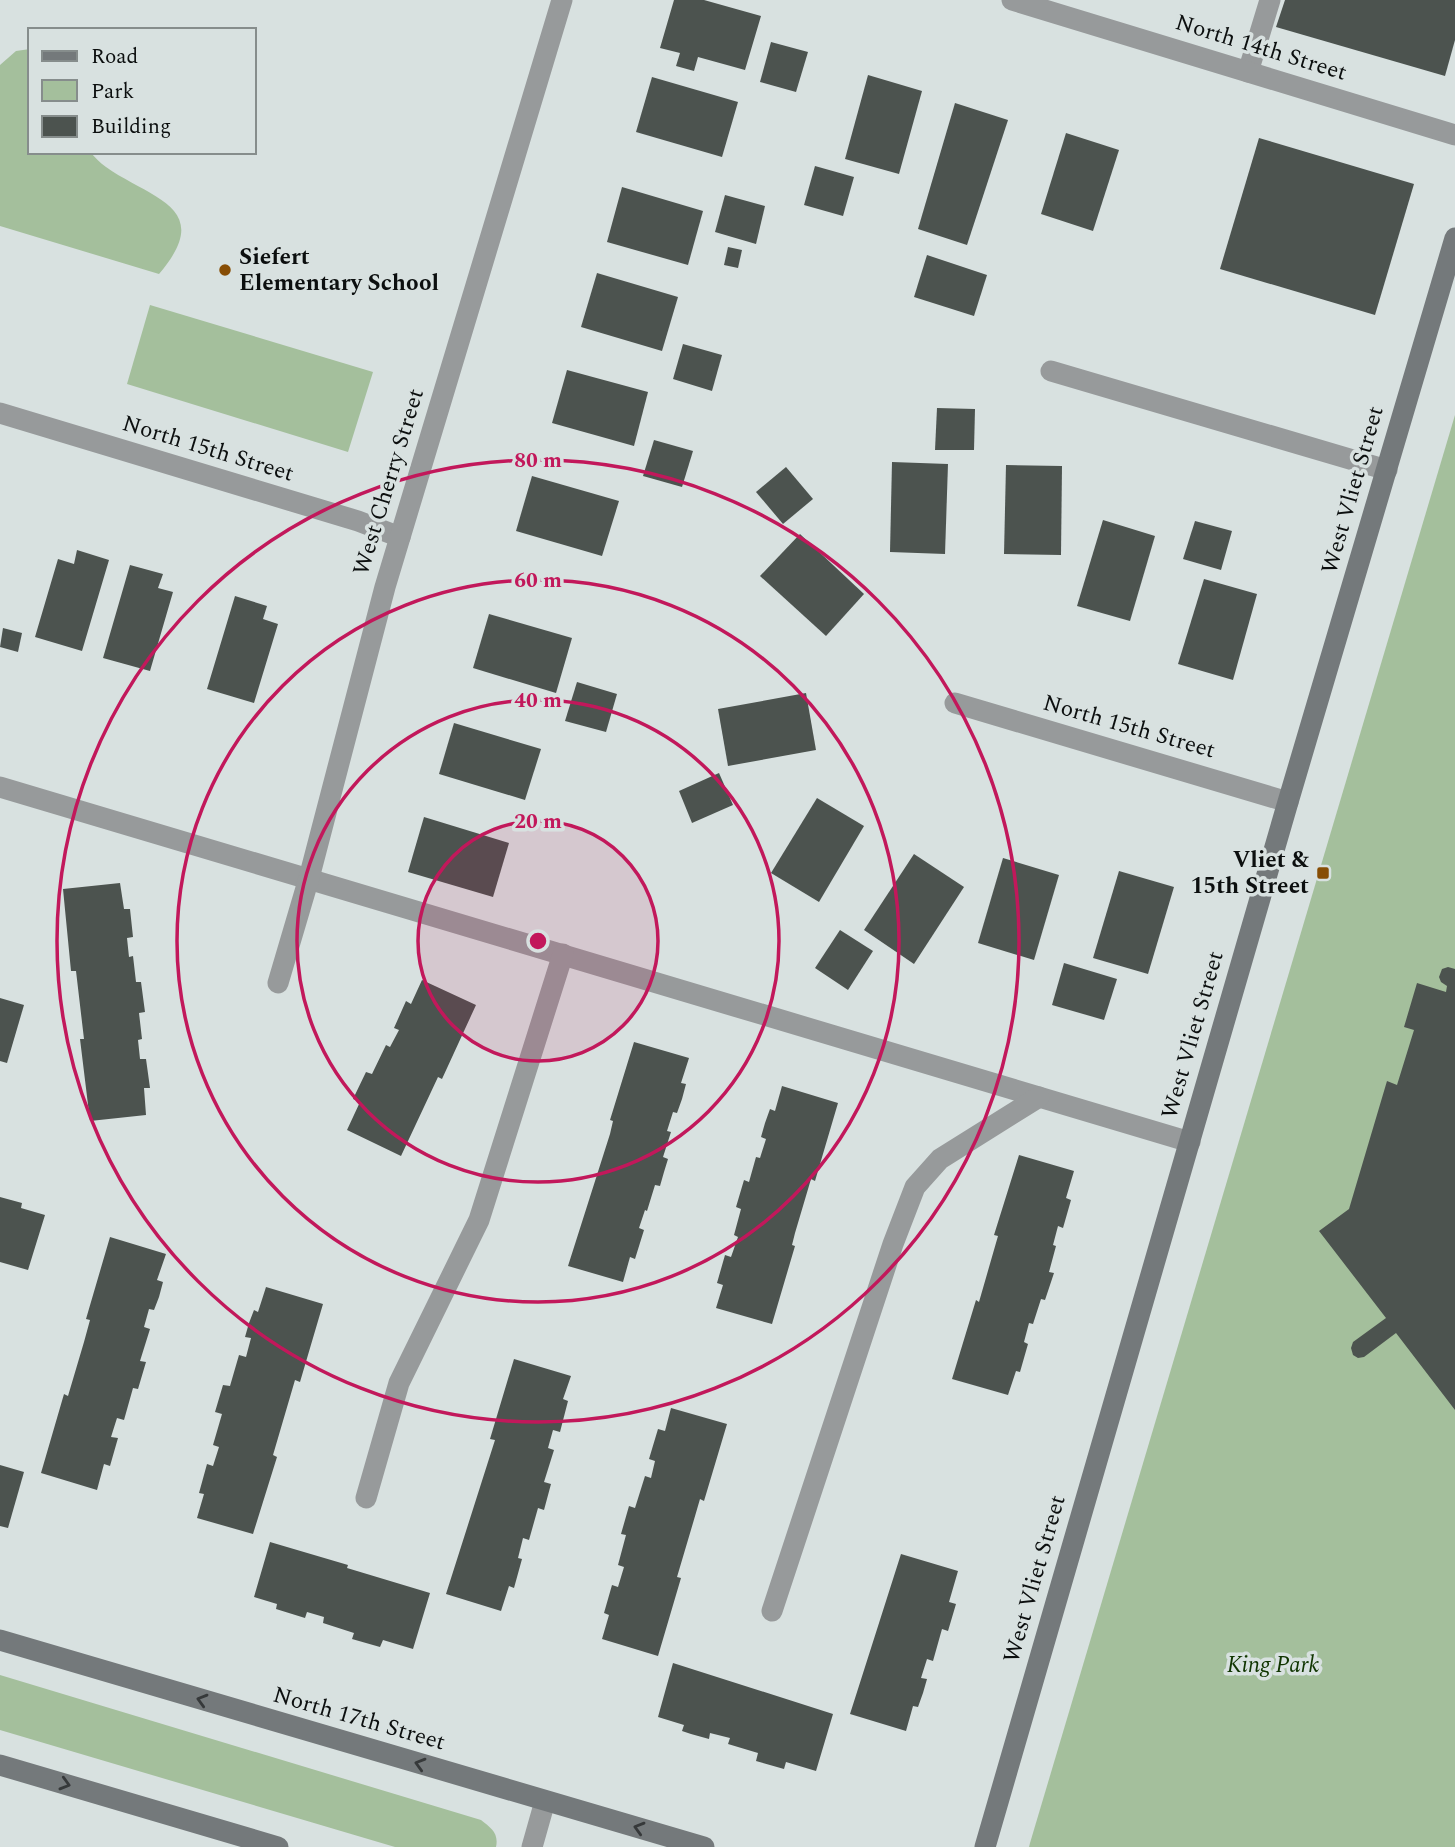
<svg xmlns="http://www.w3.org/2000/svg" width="1455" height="1847" viewBox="0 0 1455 1847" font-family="Spectral,serif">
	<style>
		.green { fill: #a4bf9c }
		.building { fill: #4c534f }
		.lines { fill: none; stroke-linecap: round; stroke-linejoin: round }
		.lane { stroke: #979a9b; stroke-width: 21 }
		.street { stroke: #979a9b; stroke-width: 21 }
		.secondary { stroke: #74797b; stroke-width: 21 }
		.oneway { stroke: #36393a }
		.ring { fill: none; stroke: #c2185b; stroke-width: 3.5 }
		.poi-dot { fill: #874d04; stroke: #d8e1e0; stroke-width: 2.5 }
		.labels { text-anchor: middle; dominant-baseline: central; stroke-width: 7; stroke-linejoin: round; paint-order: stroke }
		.street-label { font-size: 23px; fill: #0c0f0f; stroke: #d8e1e0 }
		.poi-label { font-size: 23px; font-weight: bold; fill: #0c0f0f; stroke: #d8e1e0; text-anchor: start }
		.park-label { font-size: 23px; font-style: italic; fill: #103500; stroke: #d8e1e0 }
		.centre { fill: #c2185b; stroke: #d8e1e0; stroke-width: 3.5 }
		.ring-label { font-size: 21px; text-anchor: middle; font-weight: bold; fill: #c2185b; stroke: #d8e1e0; stroke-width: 7; stroke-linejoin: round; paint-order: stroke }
	</style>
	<rect width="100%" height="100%" fill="#d8e1e0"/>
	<g class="green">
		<path d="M30,49V152H90C95,157 100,163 106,167C151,199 216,207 159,274L0,226V65L16,51Z"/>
		<polygon points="150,305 373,372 348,452 127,384"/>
		<polygon points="1455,415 1455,1847 1029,1847 1030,1843"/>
		<path d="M0,1675L481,1820C491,1828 499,1833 496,1847H395L0,1730Z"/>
	</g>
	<g class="building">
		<polygon points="674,0 704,0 761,16 745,70 698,57 694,71 676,66 680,53 660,48"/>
		<polygon points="1285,0 1455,0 1455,40 1445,76 1276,27"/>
		<polygon points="771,42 808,52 796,92 760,82"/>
		<polygon points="868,75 922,91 899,174 845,159"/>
		<polygon points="652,77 738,102 722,157 636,132"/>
		<polygon points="955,103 1008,120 967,245 918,229"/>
		<polygon points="1066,133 1119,150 1093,231 1041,214"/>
		<polygon points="1259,138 1414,184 1375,315 1220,269"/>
		<polygon points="815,166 854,177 843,216 804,205"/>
		<polygon points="622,187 703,211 688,265 607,242"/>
		<polygon points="725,195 765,206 756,244 715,232"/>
		<polygon points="728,247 742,250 738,268 724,265"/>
		<polygon points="927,255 987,275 974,316 914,297"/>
		<polygon points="597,273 678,297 662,351 581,327"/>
		<polygon points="683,344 722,355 712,391 673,379"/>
		<polygon points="567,370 648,392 634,446 552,423"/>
		<polygon points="937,408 975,409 974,450 935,450"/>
		<polygon points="654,440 693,451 682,487 643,476"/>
		<polygon points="892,462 948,464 945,554 890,552"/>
		<polygon points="1006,465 1062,466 1061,555 1004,554"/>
		<polygon points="786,467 813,499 783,524 756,492"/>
		<polygon points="532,476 619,501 602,556 516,531"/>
		<polygon points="1103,520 1155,536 1130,621 1077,606"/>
		<polygon points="1195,521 1232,531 1221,570 1183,559"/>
		<polygon points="800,534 864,594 826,636 760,576"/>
		<polygon points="77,550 109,560 82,651 35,637 58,559 74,564"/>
		<polygon points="130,565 163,574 158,588 173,592 150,671 103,658"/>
		<polygon points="1204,579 1257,594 1233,680 1178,664"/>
		<polygon points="235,596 267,606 263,619 278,624 254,703 207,689"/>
		<polygon points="489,614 572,638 556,693 473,668"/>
		<polygon points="3,628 22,633 18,652 0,647"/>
		<polygon points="577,682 617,694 606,732 565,721"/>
		<polygon points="806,693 816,750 728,766 718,709"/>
		<polygon points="454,723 541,749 525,800 439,774"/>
		<polygon points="719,773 733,805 692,823 679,791"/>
		<polygon points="817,798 864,826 819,902 771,873"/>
		<polygon points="424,817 509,843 493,897 408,872"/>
		<polygon points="914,854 964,887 914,964 864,930"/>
		<polygon points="1003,858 1059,875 1034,960 978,943"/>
		<polygon points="1119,871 1174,887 1148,974 1093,958"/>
		<polygon points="120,883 124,909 130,909 133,937 127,938 129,957 133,956 136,982 141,982 145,1012 139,1013 142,1039 138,1040 140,1059 146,1059 150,1088 144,1088 146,1115 90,1121 80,1039 84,1039 76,971 71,971 63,889"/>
		<polygon points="840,930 873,951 848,990 815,968"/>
		<polygon points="1064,963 1117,979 1104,1020 1052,1005"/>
		<polygon points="1448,967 1455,969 1455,1410 1396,1333 1364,1357 1358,1358 1353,1355 1351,1348 1353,1342 1386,1318 1319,1231 1349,1209 1387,1081 1397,1085 1414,1030 1404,1027 1417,983 1446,992 1447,986 1441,982 1439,977 1442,969"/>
		<polygon points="422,980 476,1005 442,1079 438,1077 401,1156 347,1130 360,1102 353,1099 366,1072 372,1074 386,1045 390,1047 399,1030 394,1028 406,1001 411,1004"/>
		<polygon points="0,998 24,1005 7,1063 0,1061"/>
		<polygon points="634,1042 689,1058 681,1083 686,1084 682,1099 677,1113 673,1112 667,1131 671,1132 663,1157 668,1159 664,1172 660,1186 655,1185 647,1211 645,1210 639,1228 644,1230 635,1259 630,1257 623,1282 568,1266 610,1134 613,1121 610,1120"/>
		<polygon points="782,1086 838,1103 815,1181 811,1179 795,1233 792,1245 795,1246 772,1324 716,1308 723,1285 717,1283 725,1255 731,1257 738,1237 734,1235 741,1209 736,1207 744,1180 749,1182 756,1157 760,1158 766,1139 761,1137 765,1123 770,1109 775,1111"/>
		<polygon points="1019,1155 1074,1171 1066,1198 1071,1200 1063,1228 1058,1226 1053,1245 1056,1246 1049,1272 1054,1273 1045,1300 1041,1299 1033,1324 1029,1323 1024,1342 1028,1344 1020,1372 1016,1371 1008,1395 952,1379 976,1300 979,1302 998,1236 994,1235"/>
		<polygon points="0,1197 22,1203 21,1208 45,1215 28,1270 0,1262"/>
		<polygon points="110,1237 166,1254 157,1280 163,1282 159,1297 154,1310 149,1309 144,1327 150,1329 140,1361 146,1362 138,1389 133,1388 124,1420 117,1418 111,1437 118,1438 110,1466 104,1464 97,1490 41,1473 64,1394 68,1396 84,1342 90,1320 86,1319"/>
		<polygon points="266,1287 323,1304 300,1382 295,1380 273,1455 277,1457 253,1534 197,1518 204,1494 199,1493 207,1464 213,1466 219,1447 213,1445 222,1414 215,1412 223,1385 230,1386 239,1355 246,1357 251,1338 245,1337 249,1323 254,1310 258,1312"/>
		<polygon points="514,1359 571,1376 563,1399 568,1401 560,1432 553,1430 548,1448 554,1450 544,1482 551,1484 544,1510 538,1508 529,1540 523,1538 518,1558 522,1559 514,1588 509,1586 501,1611 446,1594 495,1440 490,1439"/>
		<polygon points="671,1408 727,1424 704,1501 700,1499 693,1523 677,1577 681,1578 658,1656 602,1639 609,1615 604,1613 612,1585 618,1587 624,1567 618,1565 626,1535 621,1534 629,1506 635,1508 645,1476 651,1478 655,1461 649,1459 658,1429 665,1431"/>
		<polygon points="0,1465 24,1472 8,1528 0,1526"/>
		<polygon points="270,1542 348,1565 347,1568 430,1593 413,1649 383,1640 380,1647 352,1639 354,1633 323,1623 324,1617 307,1612 305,1618 276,1609 277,1604 254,1597"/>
		<polygon points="901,1554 958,1571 949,1602 956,1604 948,1631 942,1629 933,1661 927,1659 921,1678 927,1679 923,1693 918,1707 913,1706 906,1731 850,1714"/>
		<polygon points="673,1663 833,1714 816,1771 786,1762 784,1769 756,1761 758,1753 728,1744 730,1738 710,1733 709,1739 691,1734 682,1731 684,1725 658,1717"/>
	</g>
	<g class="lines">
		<g class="lane">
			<polyline points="1248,72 1270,0"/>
			<polyline points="1051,371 1387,470"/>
			<polyline points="0,787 1190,1142"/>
			<polyline points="366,1498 399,1383 479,1220 563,954"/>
			<polyline points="772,1611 893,1244 915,1187 940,1159 1039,1097"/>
			<polyline points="532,1847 545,1801"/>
		</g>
		<g class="street">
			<polyline points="1012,0 1455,135"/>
			<polyline points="0,413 358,521 400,537"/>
			<polyline points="955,703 1288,802"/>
			<polyline points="278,983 309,878 385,587 562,0"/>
		</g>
		<g class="secondary">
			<polyline points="0,1640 704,1847"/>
			<polyline points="0,1765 278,1847"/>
			<polyline points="985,1847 1288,802 1455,238"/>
		</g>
	</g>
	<defs><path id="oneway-chevron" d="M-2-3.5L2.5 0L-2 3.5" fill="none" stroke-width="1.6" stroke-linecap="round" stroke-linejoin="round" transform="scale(1.75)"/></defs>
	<g class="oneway">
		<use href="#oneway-chevron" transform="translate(202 1700) rotate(-164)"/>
		<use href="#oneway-chevron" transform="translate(420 1764) rotate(-164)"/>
		<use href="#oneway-chevron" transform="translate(65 1784) rotate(16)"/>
		<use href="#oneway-chevron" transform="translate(639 1828) rotate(-164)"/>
	</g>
	<circle cx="538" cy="941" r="120" fill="#c2185b" fill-opacity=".12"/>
	<g class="ring">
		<circle cx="538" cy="941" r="120"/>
		<circle cx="538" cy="941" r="241"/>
		<circle cx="538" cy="941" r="361"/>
		<circle cx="538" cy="941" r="481"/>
	</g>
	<g class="poi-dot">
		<circle cx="225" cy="270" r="7"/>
		<rect x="1316" y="866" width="14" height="14" rx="3.5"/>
	</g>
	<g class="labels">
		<g class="street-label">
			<text transform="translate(1261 48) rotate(17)">North 14th Street</text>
			<text transform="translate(208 449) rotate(17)">North 15th Street</text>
			<text transform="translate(389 482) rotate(-73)">West Cherry Street</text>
			<text transform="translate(1353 490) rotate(-74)">West Vliet Street</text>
			<text transform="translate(1129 727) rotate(16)">North 15th Street</text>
			<text transform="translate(1193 1035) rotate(-74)">West Vliet Street</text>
			<text transform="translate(1035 1579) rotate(-74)">West Vliet Street</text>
			<text transform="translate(359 1719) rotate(16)">North 17th Street</text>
		</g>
		<g class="poi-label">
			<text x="239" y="257">Siefert<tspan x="239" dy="26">Elementary School</tspan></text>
			<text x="1309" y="860" text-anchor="end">Vliet &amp;<tspan x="1309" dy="26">15th Street</tspan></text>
		</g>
		<g class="park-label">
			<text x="1273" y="1665">King Park</text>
		</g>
	</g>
	<circle cx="538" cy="941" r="10" class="centre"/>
	<g class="ring-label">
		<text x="538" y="467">80 m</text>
		<text x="538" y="587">60 m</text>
		<text x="538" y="707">40 m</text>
		<text x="538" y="828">20 m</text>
	</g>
	<rect x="28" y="28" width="228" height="126" fill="#d8e1e0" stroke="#868d8c" stroke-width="2"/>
	<rect x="42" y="51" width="35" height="10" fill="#74797b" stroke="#868d8c" stroke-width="2"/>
	<text x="91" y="63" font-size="21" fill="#0c0f0f">Road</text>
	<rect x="42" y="80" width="35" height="21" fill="#a4bf9c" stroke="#868d8c" stroke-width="2"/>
	<text x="91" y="98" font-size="21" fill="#0c0f0f">Park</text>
	<rect x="42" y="116" width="35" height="21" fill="#4c534f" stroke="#868d8c" stroke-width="2"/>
	<text x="91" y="133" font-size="21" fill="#0c0f0f">Building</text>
</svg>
